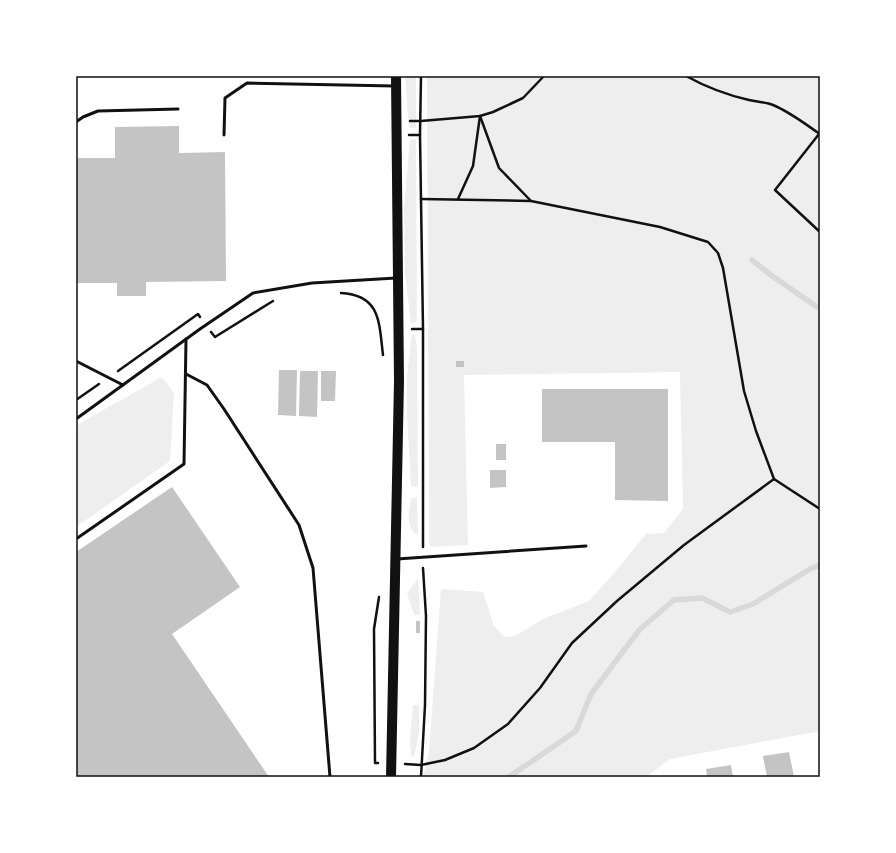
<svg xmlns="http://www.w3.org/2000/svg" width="896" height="853" viewBox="0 0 896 853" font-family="'Golos Text',sans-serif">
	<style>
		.green { fill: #eee }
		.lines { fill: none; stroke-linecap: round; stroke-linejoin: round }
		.stream { stroke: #d9d9d9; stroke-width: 5.5 }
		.building { fill: #c4c4c4 }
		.path { stroke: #111; stroke-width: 2.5 }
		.service { stroke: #111; stroke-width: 3 }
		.primary { stroke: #111; stroke-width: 10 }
		.neatline { fill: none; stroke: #111; stroke-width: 1.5 }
	</style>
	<rect width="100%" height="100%" fill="#fff"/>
	<g class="green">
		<polygon points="405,76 416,76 416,128 409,128"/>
		<polygon points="427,76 820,76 820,731 670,759 646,777 423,777 429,751 441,589 483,592 494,626 504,637 515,636 543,619 589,601 615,572 646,534 664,533 683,509 680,372 464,375 468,545 431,547 429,544"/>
		<polygon points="410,139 416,139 417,321 411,324 405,273 404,209"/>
		<polygon points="412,334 415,336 417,348 418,487 411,486 407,415 407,377"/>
		<polygon points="162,377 174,393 170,461 76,527 76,427 82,422"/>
		<path d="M411,498H417L418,534L417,535C405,526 409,511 411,498Z"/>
		<polygon points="418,578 420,615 414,615 407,594"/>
		<polygon points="413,705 419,705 419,733 414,757 411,756 410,738"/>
	</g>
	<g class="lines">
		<g class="stream">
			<polyline points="752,260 768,273 820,309"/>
			<polyline points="509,777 576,731 591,694 640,629 674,600 702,598 730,612 753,604 810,569 820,565"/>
		</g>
	</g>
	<g class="building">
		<polygon points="179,126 179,153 225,152 226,281 146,282 146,296 117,296 117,283 76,283 76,158 115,158 115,127"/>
		<rect x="456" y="361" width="8" height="6"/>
		<polygon points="279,370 297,370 296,416 278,415"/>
		<polygon points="300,371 318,371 317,417 299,416"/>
		<polygon points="321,371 336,371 335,401 321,401"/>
		<polygon points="542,389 668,389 668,501 615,500 615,442 542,442"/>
		<rect x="496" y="444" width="10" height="16"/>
		<polygon points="490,470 506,470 506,487 490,488"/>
		<polygon points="172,487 240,587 172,634 269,777 76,777 76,552"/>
		<rect x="416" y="621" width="4" height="12"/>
		<polygon points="789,752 794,777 767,777 763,756"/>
		<polygon points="731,765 733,777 707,777 706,769"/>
	</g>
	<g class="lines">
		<g class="path">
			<polyline points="421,76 420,135 423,329 423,547"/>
			<path d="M686,76C706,87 727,95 749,100C757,102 766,102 773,105C790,112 805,124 820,134"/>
			<polyline points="480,116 499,168 531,201"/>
			<polyline points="410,121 421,121 480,116 493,112 523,98 544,76"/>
			<polyline points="819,134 775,190 820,232"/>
			<polyline points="409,135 420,135"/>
			<polyline points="421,199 531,201 660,227 708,242 718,253 723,268 744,391 756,431 774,479 820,509"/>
			<polyline points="458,199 473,166 480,116"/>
			<path d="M341,293C381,295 379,323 383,355"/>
			<polyline points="412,329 423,329"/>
			<polyline points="211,332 215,337 273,301"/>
			<polyline points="118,371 198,314 200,317"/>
			<polyline points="76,400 99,384"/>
			<polyline points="378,763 375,763 374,629 379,597"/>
			<polyline points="405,764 421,765 445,760 474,748 508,724 540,688 572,643 617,601 684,545 774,479"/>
			<polyline points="421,777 425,705 426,616 423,568"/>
		</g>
		<g class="service">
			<polyline points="76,122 83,117 98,111 178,109"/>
			<polyline points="224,135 225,98 247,83 394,86"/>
			<polyline points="76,361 123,385"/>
			<polyline points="186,374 207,385 224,409 299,525 313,568 330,777"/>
			<polyline points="76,419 200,329 253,293 312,283 396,278"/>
			<polyline points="76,539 184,464 186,339"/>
			<polyline points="397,559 586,546"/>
		</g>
		<polyline class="primary" points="391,777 399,381 396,76"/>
	</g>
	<rect width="896" height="853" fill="none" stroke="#ffffff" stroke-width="154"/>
	<rect x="77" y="77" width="742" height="699" class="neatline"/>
</svg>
